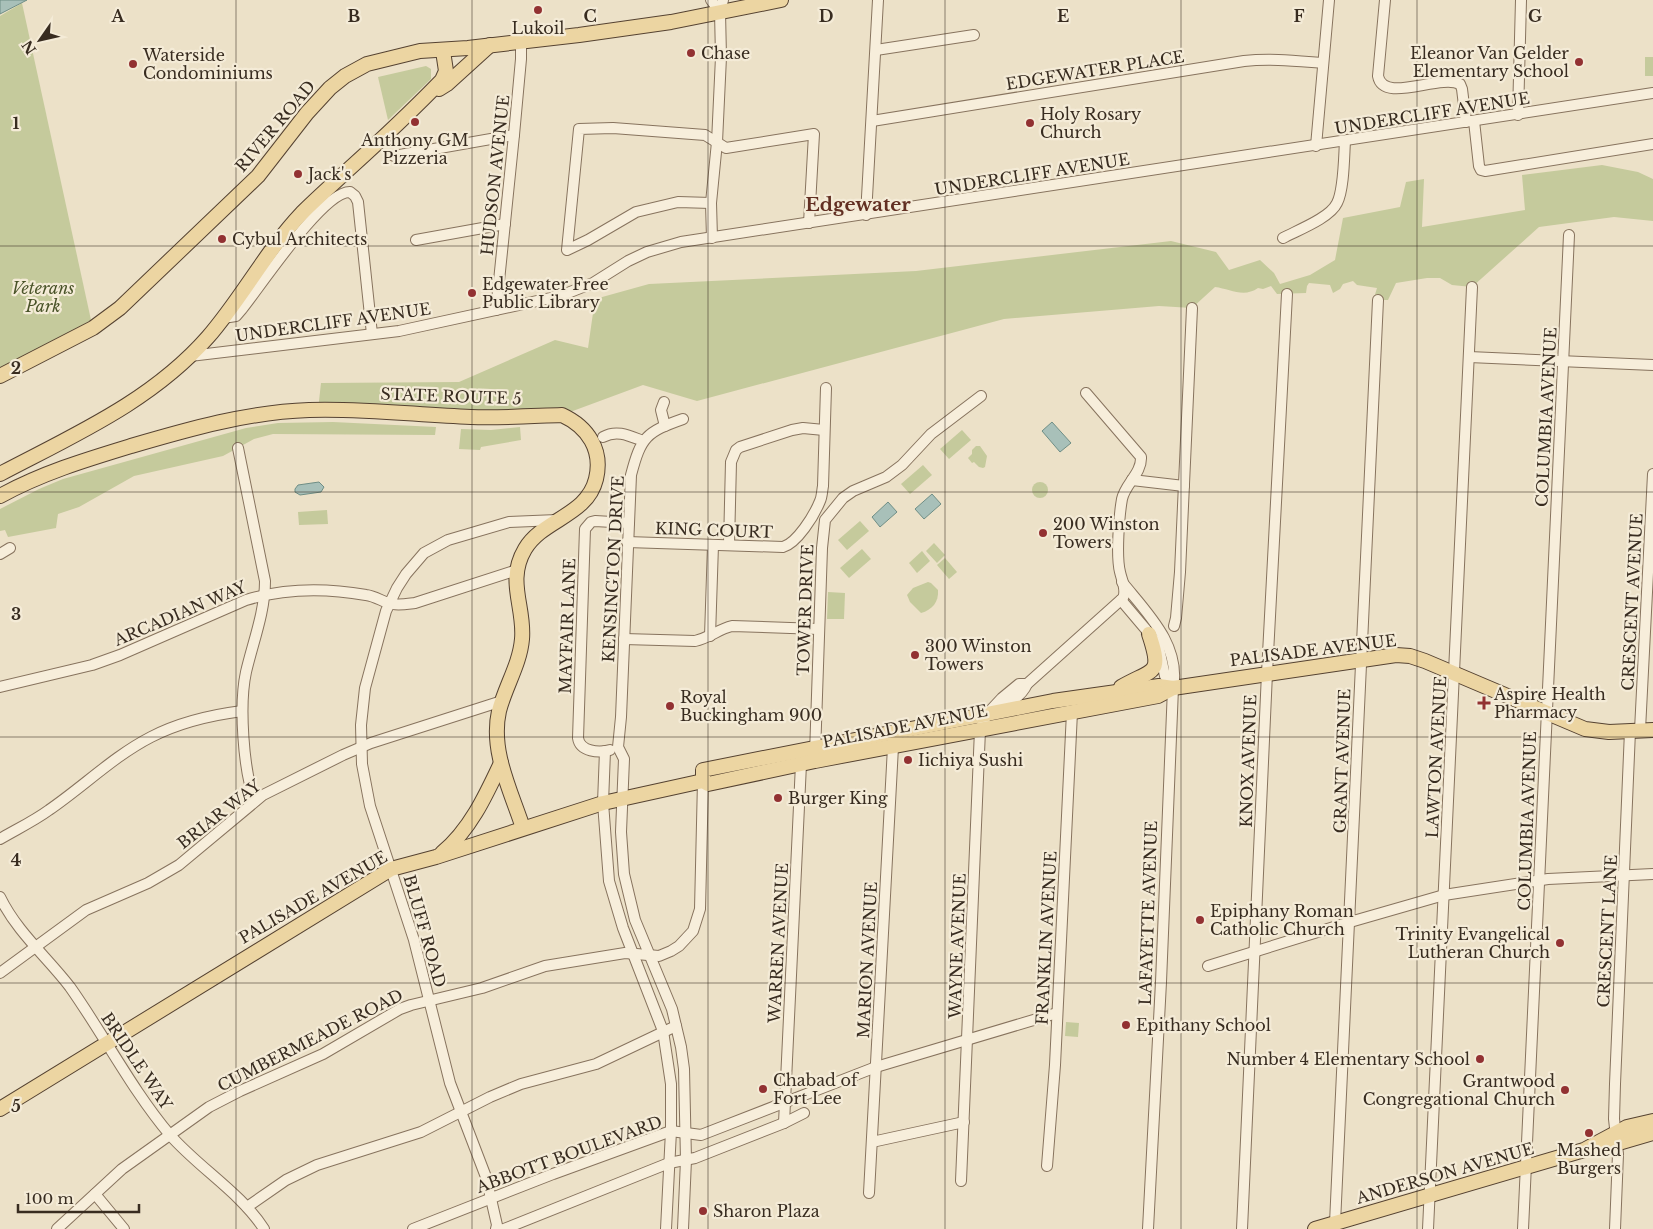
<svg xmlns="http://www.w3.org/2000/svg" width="1653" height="1229" viewBox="0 0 1653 1229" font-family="'Libre Baskerville',serif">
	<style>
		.green { fill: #c5ca9c }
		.water { fill: #a8c0b9; stroke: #6f8e86 }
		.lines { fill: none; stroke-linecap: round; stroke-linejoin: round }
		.minor-casing { stroke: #87735e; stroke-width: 12 }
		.major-casing { stroke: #554231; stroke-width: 16 }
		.minor { stroke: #f7eedb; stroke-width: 10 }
		.major { stroke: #ecd5a2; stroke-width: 14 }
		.grid { fill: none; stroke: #382c20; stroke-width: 1; stroke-opacity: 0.55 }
		.poi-dot { fill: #923132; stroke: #f4ebd7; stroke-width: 2 }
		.labels { text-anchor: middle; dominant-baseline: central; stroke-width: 4.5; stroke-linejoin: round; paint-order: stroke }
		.poi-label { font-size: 16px; fill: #382c20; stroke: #f4ebd7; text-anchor: start }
		.street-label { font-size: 16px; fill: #382c20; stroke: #f4ebd7 }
		.park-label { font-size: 16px; font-style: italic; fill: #495328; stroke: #f4ebd7 }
		.quarter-label { font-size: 19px; font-weight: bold; fill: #622f22; stroke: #f4ebd7 }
		.grid-label { font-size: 16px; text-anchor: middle; font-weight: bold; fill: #382c20; stroke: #f4ebd7; stroke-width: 4.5; stroke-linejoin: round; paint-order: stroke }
	</style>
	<rect width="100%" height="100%" fill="#ece1c8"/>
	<g class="green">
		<polygon points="22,3 91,320 0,376 0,16"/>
		<rect x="1645" y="57" width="8" height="19"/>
		<polygon points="426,66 431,69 431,79 388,120 378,77"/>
		<path d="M1602,165L1638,172L1653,179V221L1614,217L1539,227L1472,287L1452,285L1440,278H1427L1396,283L1388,300H1378L1374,298L1377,288L1357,285L1353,281L1343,284L1340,289L1333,293L1330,285L1309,283L1307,286L1306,293L1277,294L1271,286L1263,289L1258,288C1244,298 1230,289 1215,287L1192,308L1159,306L1004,319L697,401L643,385L562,415L318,410L321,383L459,382L555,340L588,348L595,299L649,284L916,271L1171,241L1216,252L1229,270L1260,260L1274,273L1280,284L1310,275L1335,260L1343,218L1400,207L1406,182L1424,179L1422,227L1525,210L1522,175Z"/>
		<polygon points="333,422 436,427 435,435 273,434 254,439 223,456 134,476 79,507 58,514 56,528 8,537 5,530 0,531 0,509 39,489 63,479 246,428 278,423"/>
		<polygon points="520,427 521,440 481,447 480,450 459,449 461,429 491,430"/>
		<polygon points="962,430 971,440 949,459 940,449"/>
		<polygon points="976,446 980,446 987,456 985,467 983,468 979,467 974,462 972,463 968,458 972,454 972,450"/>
		<polygon points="923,465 932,475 910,494 901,484"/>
		<circle cx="1040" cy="490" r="8"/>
		<polygon points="327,510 328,524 299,525 298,512"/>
		<polygon points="860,521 869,531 847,550 838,540"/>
		<polygon points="934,543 945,555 937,563 926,551"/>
		<polygon points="862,549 871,559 849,578 840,568"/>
		<polygon points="922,551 930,561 917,573 909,563"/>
		<polygon points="945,558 957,572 949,579 937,565"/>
		<path d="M928,582L931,583L938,590C939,602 932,610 921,613L910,602L907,595L913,588Z"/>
		<polygon points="828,592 845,593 844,619 827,619"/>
		<polygon points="1066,1022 1079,1023 1078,1037 1065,1036"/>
	</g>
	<g class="water">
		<polygon points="0,0 27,0 0,14"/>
		<polygon points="1052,422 1071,443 1060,452 1042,431"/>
		<polygon points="319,482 324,487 321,492 300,495 295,492 295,489 298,485"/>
		<polygon points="932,494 941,504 924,519 915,509"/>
		<polygon points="888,502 897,512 880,527 872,517"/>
	</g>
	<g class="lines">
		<defs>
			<g id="minor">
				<polyline points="711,0 720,12"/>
				<path d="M1385,0L1378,76C1383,104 1439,74 1460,84L1462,89L1466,122"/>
				<polyline points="876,50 974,35"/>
				<polyline points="1518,115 1521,0"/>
				<path d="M872,121L1244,61C1271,58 1297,61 1323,63"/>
				<polyline points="1474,121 1479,166 1481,170 1485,171 1653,144"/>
				<polyline points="1316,146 1329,0"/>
				<polyline points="394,156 514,135"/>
				<polyline points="711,203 678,202 636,212 588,240 567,250 579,129 613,128 705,135 726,148 814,134 809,223"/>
				<polyline points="866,215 878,0"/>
				<polyline points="712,238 711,203 717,142 721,57 720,12 723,0"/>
				<path d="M1283,238C1298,230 1330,218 1337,203C1344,190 1344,156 1345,141"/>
				<polyline points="416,240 505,224"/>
				<polyline points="496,310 514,135 521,59 521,42"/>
				<path d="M223,318L236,316L242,309C260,287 323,191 350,192L355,196L358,202L372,334"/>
				<polyline points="190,356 399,331 560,296 593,283 628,261 647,252 681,242 1653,93"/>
				<polyline points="1469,357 1653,365"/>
				<polyline points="664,402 661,410 665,426"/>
				<path d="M683,419C646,432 641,437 631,475L621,717L618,747L624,759L621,832L624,874L635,920L672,1009L681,1047L684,1069L686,1160L683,1229"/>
				<path d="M603,437C617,429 630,436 643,441"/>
				<path d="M238,448L265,581C265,612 253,642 246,672C239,704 243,770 255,801"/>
				<polyline points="1132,480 1184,486"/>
				<path d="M627,542L783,547C797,543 814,516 820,501C822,497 822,491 823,486L826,388"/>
				<polyline points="729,545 731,462 736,450 740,447 792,430 803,428 824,430"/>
				<polyline points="0,554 10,548"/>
				<path d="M1122,582C1147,613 1181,645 1173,688L1161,982L1148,1229"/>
				<polyline points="1121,600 1154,639 1159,648 1165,676 1173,688"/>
				<polyline points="1174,626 1176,618 1180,572 1192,308"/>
				<polyline points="710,636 713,545"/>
				<path d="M624,639L695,641C709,638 719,629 732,626L819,629"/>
				<path d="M0,687L92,665L120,655L246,600C285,588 326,588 366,595C374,596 380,600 388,603C396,606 406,604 415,603L517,570"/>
				<path d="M999,708C1010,703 1022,696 1027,684L1123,598C1127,590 1122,581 1120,572C1116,556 1119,516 1122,499C1125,484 1142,473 1141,457L1086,393"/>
				<polyline points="1640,730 1653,474"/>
				<path d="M610,750C599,753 580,752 578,738L585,529L591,522L595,521L629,523"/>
				<polyline points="605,751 603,803 609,881 623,928 663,1031 671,1084 671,1131 666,1229"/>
				<polyline points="815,754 822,548 825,520 843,498 853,491 886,477 902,465 931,434 981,396"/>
				<path d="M0,839C17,829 34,821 49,810C84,786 114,756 151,737C180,722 211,715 242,711"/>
				<path d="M0,897C17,932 47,957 70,987C104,1035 132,1090 170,1135C199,1168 241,1193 264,1229"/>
				<polyline points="1208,966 1350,922 1444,895 1548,879 1653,874"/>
				<polyline points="0,973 86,910 148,883 179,865 263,795 343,755 371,743 502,701"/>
				<polyline points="784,1123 801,764"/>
				<polyline points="872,1142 964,1122"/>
				<polyline points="1047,1166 1055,1065 1072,712"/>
				<polyline points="961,1181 980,730 987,714 1002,698 1019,684 1027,684"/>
				<polyline points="869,1193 893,747 896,740"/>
				<polyline points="95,1194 124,1229"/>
				<polyline points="247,1207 286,1180 317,1165 421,1132 490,1097 521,1084 596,1064 676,1026"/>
				<polyline points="1335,1223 1378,300"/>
				<polyline points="57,1229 122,1169 209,1107 240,1091 323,1054 400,1009 411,1005 482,988 545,966 625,953 659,956 671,951 679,946 693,931 700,909 703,781"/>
				<polyline points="413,1229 553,1174 671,1131 701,1135 876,1067 1057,1013"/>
				<polyline points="496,1229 497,1225 486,1177 450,1083 414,940 370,806 362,764 361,725 365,688 386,611 397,588 406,574 424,553 448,540 509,522 557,520"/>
				<polyline points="504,1229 669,1163 695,1158 784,1123 804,1113"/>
				<polyline points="1242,1229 1267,673 1287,294"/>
				<polyline points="1428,1229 1472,287"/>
				<polyline points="1523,1229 1569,235"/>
				<polyline points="1615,1229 1618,1154 1614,1119 1615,1084 1630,731"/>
			</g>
			<g id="major">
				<polyline points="439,89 447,84 490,45"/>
				<polyline points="0,376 93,328 120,308 258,176 307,113 330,88 345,76 367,64 420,51 468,48 579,35 671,22 781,0"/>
				<path d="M0,474C74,435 152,401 208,337C242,298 266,251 302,213C317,198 333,184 349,169C381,140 412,111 442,80L446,71L443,51"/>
				<path d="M0,496C42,473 85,460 131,446C189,429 248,412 309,410C363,408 417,415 471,417C502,418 532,416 562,415C588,427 603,450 596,479C587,516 543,519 525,549C506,581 525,607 522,639C520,664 505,687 499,711C490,751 511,791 523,828"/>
				<path d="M1121,687C1154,668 1163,676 1149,634"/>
				<polyline points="703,781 703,770 1053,701 1159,686 1173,688 1396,655 1410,656 1425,661 1585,729 1609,732 1653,730"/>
				<path d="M442,853C470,830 486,795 501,763"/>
				<polyline points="0,1109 391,869 436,857 603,803 703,781 708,784 815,761 1158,696 1173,688"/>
				<polyline points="1598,1149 1653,1133"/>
				<polyline points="1315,1229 1584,1150 1627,1127 1653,1121"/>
			</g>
		</defs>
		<use href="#minor" class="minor-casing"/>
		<use href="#major" class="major-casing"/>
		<use href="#minor" class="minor"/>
		<use href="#major" class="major"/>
	</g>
	<path class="grid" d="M236,0V1229M472,0V1229M708,0V1229M945,0V1229M1181,0V1229M1417,0V1229M0,246H1653M0,492H1653M0,737H1653M0,983H1653"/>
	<g class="poi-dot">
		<circle cx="538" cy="10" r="5"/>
		<circle cx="691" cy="53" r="5"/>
		<circle cx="1579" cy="62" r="5"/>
		<circle cx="133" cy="64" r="5"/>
		<circle cx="415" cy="122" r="5"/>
		<circle cx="1030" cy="123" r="5"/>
		<circle cx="298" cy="174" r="5"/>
		<circle cx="222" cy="239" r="5"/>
		<circle cx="472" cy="293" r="5"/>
		<circle cx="1043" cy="533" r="5"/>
		<circle cx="915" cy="655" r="5"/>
		<path d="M1481.5 695.5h5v5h5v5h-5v5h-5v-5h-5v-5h5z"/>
		<circle cx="670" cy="706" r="5"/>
		<circle cx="908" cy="760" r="5"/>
		<circle cx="778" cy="798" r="5"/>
		<circle cx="1200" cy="920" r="5"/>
		<circle cx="1560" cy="943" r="5"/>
		<circle cx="1126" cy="1025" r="5"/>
		<circle cx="1480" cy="1059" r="5"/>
		<circle cx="763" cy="1089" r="5"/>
		<circle cx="1565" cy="1090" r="5"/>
		<circle cx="1589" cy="1133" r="5"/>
		<circle cx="703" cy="1211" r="5"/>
	</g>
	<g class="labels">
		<g class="poi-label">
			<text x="538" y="28" text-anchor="middle">Lukoil</text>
			<text x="701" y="53">Chase</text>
			<text x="1569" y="53" text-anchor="end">Eleanor Van Gelder<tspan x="1569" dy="18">Elementary School</tspan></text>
			<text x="143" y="55">Waterside<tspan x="143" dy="18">Condominiums</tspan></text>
			<text x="1040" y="114">Holy Rosary<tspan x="1040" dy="18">Church</tspan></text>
			<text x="415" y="140" text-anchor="middle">Anthony GM<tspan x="415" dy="18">Pizzeria</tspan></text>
			<text x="308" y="174">Jack's</text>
			<text x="232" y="239">Cybul Architects</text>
			<text x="482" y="284">Edgewater Free<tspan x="482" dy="18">Public Library</tspan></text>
			<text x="1053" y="524">200 Winston<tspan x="1053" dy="18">Towers</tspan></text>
			<text x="925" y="646">300 Winston<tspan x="925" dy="18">Towers</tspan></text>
			<text x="1494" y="694">Aspire Health<tspan x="1494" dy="18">Pharmacy</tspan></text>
			<text x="680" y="697">Royal<tspan x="680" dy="18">Buckingham 900</tspan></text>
			<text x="918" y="760">Iichiya Sushi</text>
			<text x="788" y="798">Burger King</text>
			<text x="1210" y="911">Epiphany Roman<tspan x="1210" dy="18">Catholic Church</tspan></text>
			<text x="1550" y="934" text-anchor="end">Trinity Evangelical<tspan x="1550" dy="18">Lutheran Church</tspan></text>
			<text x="1136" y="1025">Epithany School</text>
			<text x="1470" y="1059" text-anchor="end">Number 4 Elementary School</text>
			<text x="773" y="1080">Chabad of<tspan x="773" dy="18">Fort Lee</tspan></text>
			<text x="1555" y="1081" text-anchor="end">Grantwood<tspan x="1555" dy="18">Congregational Church</tspan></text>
			<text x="1589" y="1150" text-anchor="middle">Mashed<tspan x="1589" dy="18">Burgers</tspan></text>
			<text x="713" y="1211">Sharon Plaza</text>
		</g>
		<g class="street-label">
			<text transform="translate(1095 70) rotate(-9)">EDGEWATER PLACE</text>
			<text transform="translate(1432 113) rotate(-9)">UNDERCLIFF AVENUE</text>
			<text transform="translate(275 126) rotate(-50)">RIVER ROAD</text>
			<text transform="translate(1032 174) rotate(-9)">UNDERCLIFF AVENUE</text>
			<text transform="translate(495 175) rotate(-84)">HUDSON AVENUE</text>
			<text transform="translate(333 322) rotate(-8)">UNDERCLIFF AVENUE</text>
			<text transform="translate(451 396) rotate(2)">STATE ROUTE 5</text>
			<text transform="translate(1546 417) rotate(-87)">COLUMBIA AVENUE</text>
			<text transform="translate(714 530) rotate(2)">KING COURT</text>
			<text transform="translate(613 569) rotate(-87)">KENSINGTON DRIVE</text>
			<text transform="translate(1632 602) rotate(-87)">CRESCENT AVENUE</text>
			<text transform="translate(805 610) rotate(-88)">TOWER DRIVE</text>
			<text transform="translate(180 613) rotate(-23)">ARCADIAN WAY</text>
			<text transform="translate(567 626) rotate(-88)">MAYFAIR LANE</text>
			<text transform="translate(1313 650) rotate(-7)">PALISADE AVENUE</text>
			<text transform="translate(905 726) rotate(-11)">PALISADE AVENUE</text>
			<text transform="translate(1436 757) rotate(-87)">LAWTON AVENUE</text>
			<text transform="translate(1248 761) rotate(-88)">KNOX AVENUE</text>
			<text transform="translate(1342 761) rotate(-88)">GRANT AVENUE</text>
			<text transform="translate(219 814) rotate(-38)">BRIAR WAY</text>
			<text transform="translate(1527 821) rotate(-88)">COLUMBIA AVENUE</text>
			<text transform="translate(313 897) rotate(-30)">PALISADE AVENUE</text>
			<text transform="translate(1148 913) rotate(-88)">LAFAYETTE AVENUE</text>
			<text transform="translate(425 931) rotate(74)">BLUFF ROAD</text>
			<text transform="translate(1607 931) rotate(-87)">CRESCENT LANE</text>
			<text transform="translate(1046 938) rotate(-87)">FRANKLIN AVENUE</text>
			<text transform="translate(778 943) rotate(-87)">WARREN AVENUE</text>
			<text transform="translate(957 946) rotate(-88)">WAYNE AVENUE</text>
			<text transform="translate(867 960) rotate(-87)">MARION AVENUE</text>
			<text transform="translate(310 1040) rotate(-27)">CUMBERMEADE ROAD</text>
			<text transform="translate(137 1061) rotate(56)">BRIDLE WAY</text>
			<text transform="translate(569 1154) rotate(-20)">ABBOTT BOULEVARD</text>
			<text transform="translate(1445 1173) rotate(-16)">ANDERSON AVENUE</text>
		</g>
		<g class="park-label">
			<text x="43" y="288">Veterans<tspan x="43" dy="18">Park</tspan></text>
		</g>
		<g class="quarter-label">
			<text x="858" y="204">Edgewater</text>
		</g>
	</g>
	<g class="grid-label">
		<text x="118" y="22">A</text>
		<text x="354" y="22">B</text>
		<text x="590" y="22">C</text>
		<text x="826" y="22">D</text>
		<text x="1063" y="22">E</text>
		<text x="1299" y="22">F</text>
		<text x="1535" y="22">G</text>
		<text x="16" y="129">1</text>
		<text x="16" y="374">2</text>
		<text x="16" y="620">3</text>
		<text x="16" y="866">4</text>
		<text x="16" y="1112">5</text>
	</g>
	<g transform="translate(40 40) rotate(236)" stroke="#f4ebd7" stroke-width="4" paint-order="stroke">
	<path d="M0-4L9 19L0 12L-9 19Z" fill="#382c20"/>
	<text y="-8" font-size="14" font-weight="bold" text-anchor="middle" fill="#382c20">N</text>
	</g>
	<path d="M18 1204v8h121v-8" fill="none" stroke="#382c20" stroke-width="2.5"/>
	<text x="25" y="1204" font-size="15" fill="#382c20" stroke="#f4ebd7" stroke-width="4" paint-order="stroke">100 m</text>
</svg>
